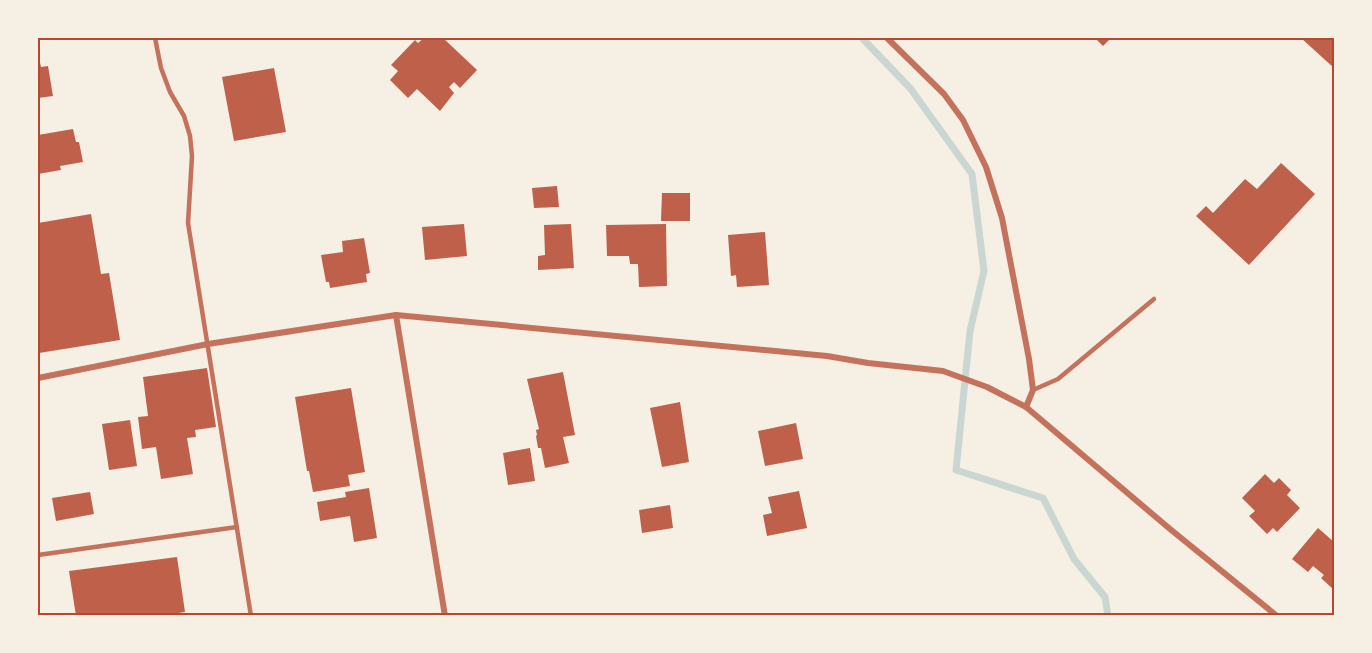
<svg xmlns="http://www.w3.org/2000/svg" width="1372" height="653" viewBox="0 0 1372 653" font-family="'Archivo Narrow',sans-serif">
	<style>
		.lines { fill: none; stroke-linecap: round; stroke-linejoin: round }
		.stream { stroke: #c9d6d2; stroke-width: 7 }
		.building { fill: #bf614a }
		.service { stroke: #c5725c; stroke-width: 4.5 }
		.minor { stroke: #c5725c; stroke-width: 6 }
		.neatline { fill: none; stroke: #b5482f; stroke-width: 2 }
	</style>
	<rect width="100%" height="100%" fill="#f6efe4"/>
	<g class="lines">
		<polyline class="stream" points="862,38 910,88 972,174 984,271 970,331 956,470 1043,498 1074,559 1105,597 1108,616"/>
	</g>
	<g class="building">
		<polygon points="424,38 443,38 477,70 460,88 454,82 449,87 454,93 440,111 417,89 408,98 390,80 398,71 391,65 415,40 418,43"/>
		<polygon points="1095,38 1111,38 1103,46"/>
		<polygon points="1301,38 1334,38 1334,68"/>
		<polygon points="38,53 41,67 48,66 53,96 38,98"/>
		<polygon points="274,68 286,132 234,141 222,77"/>
		<polygon points="73,129 76,142 79,142 83,162 60,166 61,170 38,174 38,135"/>
		<polygon points="1281,163 1315,194 1249,265 1196,216 1206,206 1213,213 1245,179 1257,189"/>
		<polygon points="557,186 559,207 534,208 532,188"/>
		<polygon points="662,193 690,193 690,221 661,221"/>
		<polygon points="91,214 101,274 109,273 120,340 39,353 38,223"/>
		<polygon points="464,224 467,256 425,260 422,227"/>
		<polygon points="571,224 574,268 538,270 538,256 545,255 544,225"/>
		<polygon points="666,224 667,286 639,287 638,264 630,264 629,256 607,256 606,225"/>
		<polygon points="765,232 769,285 737,287 736,275 731,276 728,235"/>
		<polygon points="364,238 370,273 366,274 367,282 330,288 329,282 326,282 321,255 343,252 342,241"/>
		<polygon points="207,368 216,427 195,430 196,437 187,438 193,474 161,479 156,447 142,449 138,417 148,416 143,377"/>
		<polygon points="563,372 575,435 563,437 569,463 545,468 541,448 538,448 536,436 537,435 536,430 539,429 527,379"/>
		<polygon points="351,388 365,472 348,475 350,486 313,492 309,471 307,471 295,397"/>
		<polygon points="680,402 689,462 662,467 650,408"/>
		<polygon points="130,420 137,466 109,470 102,424"/>
		<polygon points="796,423 803,459 765,466 758,431"/>
		<polygon points="530,448 535,481 508,485 503,453"/>
		<polygon points="1265,474 1274,483 1279,478 1291,490 1287,495 1300,508 1277,532 1273,528 1267,534 1249,516 1255,511 1242,498"/>
		<polygon points="369,488 377,538 354,542 350,516 320,521 317,502 346,497 345,492"/>
		<polygon points="799,491 807,528 767,536 763,515 772,513 768,497"/>
		<polygon points="90,492 94,514 56,521 52,498"/>
		<polygon points="670,505 673,528 642,533 639,510"/>
		<polygon points="1318,528 1334,542 1334,590 1321,578 1324,575 1313,566 1308,572 1292,559"/>
		<polygon points="177,557 185,612 157,616 76,616 69,571"/>
	</g>
	<g class="lines">
		<g class="service">
			<polyline points="155,38 161,68 170,92 184,116 190,136 192,156 188,223 251,616"/>
			<polyline points="1033,390 1058,379 1154,299"/>
			<polyline points="38,555 237,527"/>
		</g>
		<g class="minor">
			<polyline points="887,38 944,94 963,120 986,167 1002,218 1029,359 1033,390 1026,407"/>
			<polyline points="396,315 445,616"/>
			<polyline points="38,378 208,344 396,315 827,356 868,363 943,371 987,387 1026,407 1170,529 1277,616"/>
		</g>
	</g>
	<rect width="1372" height="653" fill="none" stroke="#f6efe4" stroke-width="78"/>
	<rect x="39" y="39" width="1294" height="575" class="neatline"/>
</svg>
